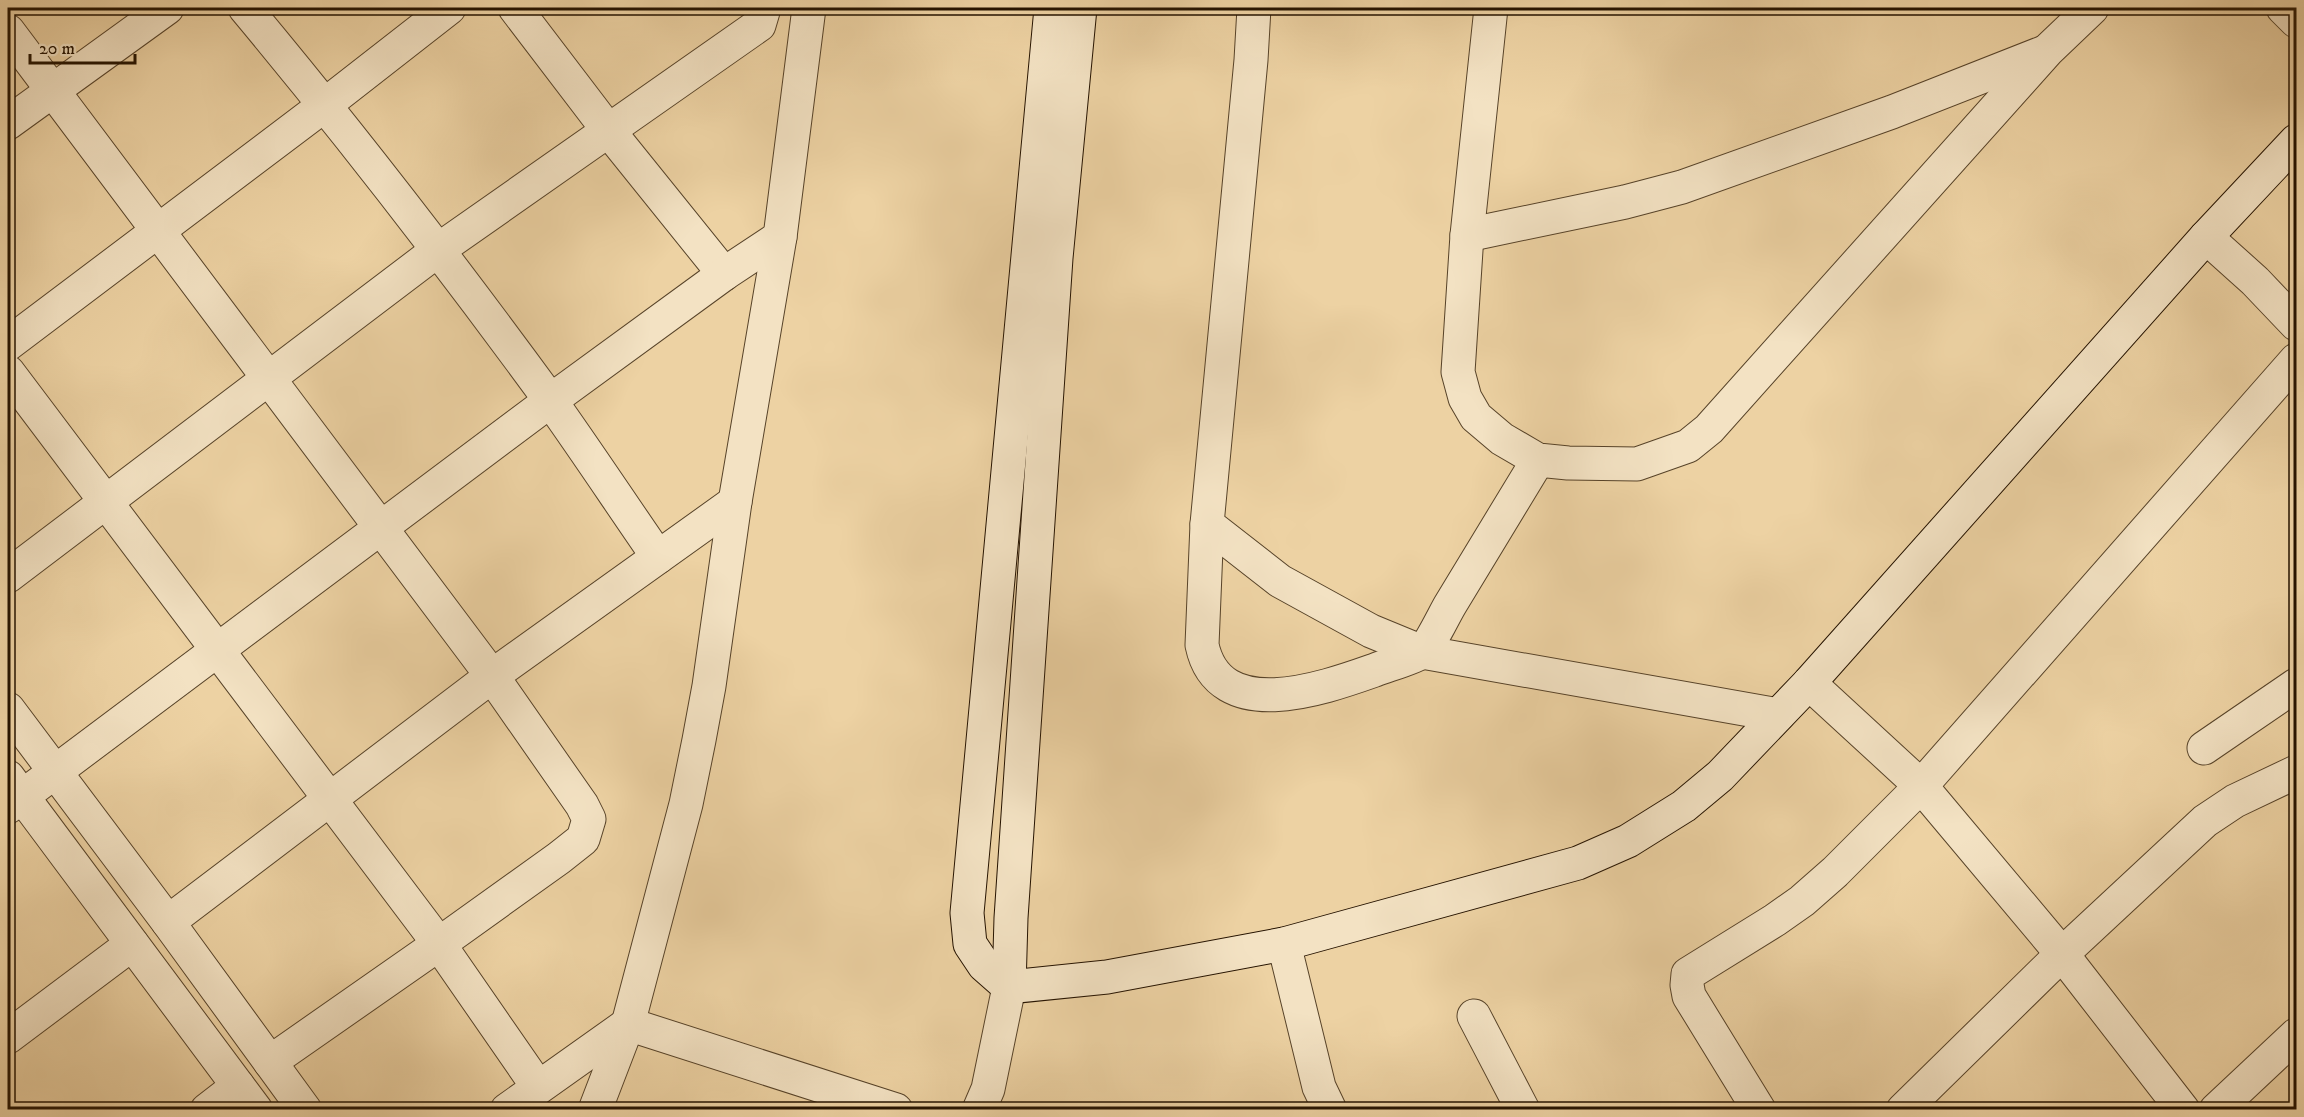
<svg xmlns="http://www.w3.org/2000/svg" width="2304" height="1117" viewBox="0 0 2304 1117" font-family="'IM FELL DW Pica',serif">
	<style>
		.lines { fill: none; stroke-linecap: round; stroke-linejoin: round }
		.street-casing { stroke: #574329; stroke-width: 35 }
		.secondary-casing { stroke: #251300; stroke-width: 35 }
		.street { stroke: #f3e2c3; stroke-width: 33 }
		.secondary { stroke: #f3e2c3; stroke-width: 33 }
	</style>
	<rect width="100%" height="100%" fill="#edd2a3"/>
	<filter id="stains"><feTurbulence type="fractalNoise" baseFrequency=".00333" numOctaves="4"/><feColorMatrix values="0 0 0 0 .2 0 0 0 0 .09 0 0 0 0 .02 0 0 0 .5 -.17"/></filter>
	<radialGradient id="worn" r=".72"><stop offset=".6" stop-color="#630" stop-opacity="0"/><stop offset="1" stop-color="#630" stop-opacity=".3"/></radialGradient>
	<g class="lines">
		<defs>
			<g id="street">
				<path d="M245,8C351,135 452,266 550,400C587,452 622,505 658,557"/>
				<polyline points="515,8 608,130 724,274"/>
				<polyline points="1254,8 1251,60 1207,524 1280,581 1371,631 1422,652 1778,715"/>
				<polyline points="1491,8 1467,235 1458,372 1465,398 1476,417 1502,439 1538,460 1568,463 1637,464 1688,446 1709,429 2048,50 2092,8"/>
				<polyline points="2283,8 2296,21"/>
				<polyline points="8,31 492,676 582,805 589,819 583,839 559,858 439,944 270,1062"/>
				<polyline points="8,123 167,8"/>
				<polyline points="1467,235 1625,202 1682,187 1892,112 2042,53"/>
				<polyline points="2206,237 2255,281 2296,324"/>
				<polyline points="8,344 326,104 449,8"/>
				<polyline points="8,372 439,944 538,1087"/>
				<path d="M1207,524L1202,645C1219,726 1324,688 1375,670C1385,666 1416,657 1422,652C1430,645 1444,615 1450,605C1480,556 1509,508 1538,460"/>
				<polyline points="8,576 438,250 759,25 764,8"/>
				<polyline points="1809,683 1921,786 2062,954 2183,1110"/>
				<polyline points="8,709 168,922 305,1110"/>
				<polyline points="2204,748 2296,685"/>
				<polyline points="8,777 256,1110"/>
				<polyline points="8,807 550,401 724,274 780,237"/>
				<polyline points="168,922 492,676 735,502"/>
				<polyline points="1284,944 1319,1087 1330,1110"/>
				<polyline points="1474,1016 1523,1110"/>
				<polyline points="8,1037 132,944"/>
				<polyline points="207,1110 238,1086"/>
				<polyline points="507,1110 628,1024 896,1110"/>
				<polyline points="595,1110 628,1024 686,804 699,740 709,686 735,502 780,237 809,8"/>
				<polyline points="979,1110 988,1089 1009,987"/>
				<polyline points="1759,1110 1689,996 1687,985 1688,974 1775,920 1802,901 1835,872 1921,786 2296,360"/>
				<polyline points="1903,1110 2062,954 2205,821 2235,801 2296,772"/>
				<polyline points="2216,1110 2296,1035"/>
			</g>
			<g id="secondary">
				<polyline points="1051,8 967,913 970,944 984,965 1009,987 1107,977 1284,944 1578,863 1628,841 1684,806 1720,776 1809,683 2206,237 2296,141"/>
				<polyline points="1009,987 1011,918 1056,258 1080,8"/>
			</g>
		</defs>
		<use href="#street" class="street-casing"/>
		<use href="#secondary" class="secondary-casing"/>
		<use href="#street" class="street"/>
		<use href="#secondary" class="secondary"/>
	</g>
	<rect width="2304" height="1117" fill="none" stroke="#edd2a3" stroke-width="30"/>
	<rect x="9" y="9" width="2286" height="1099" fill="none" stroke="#251300" stroke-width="3"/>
	<rect x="15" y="15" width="2274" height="1087" fill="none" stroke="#251300" stroke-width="1.5"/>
	<path d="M30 54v9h105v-9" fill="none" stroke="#251300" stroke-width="3"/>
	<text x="39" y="54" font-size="18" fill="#251300" stroke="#f3e2c3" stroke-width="4.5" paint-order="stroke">20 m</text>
	<rect width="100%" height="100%" filter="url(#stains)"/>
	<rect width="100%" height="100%" fill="url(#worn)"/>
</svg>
